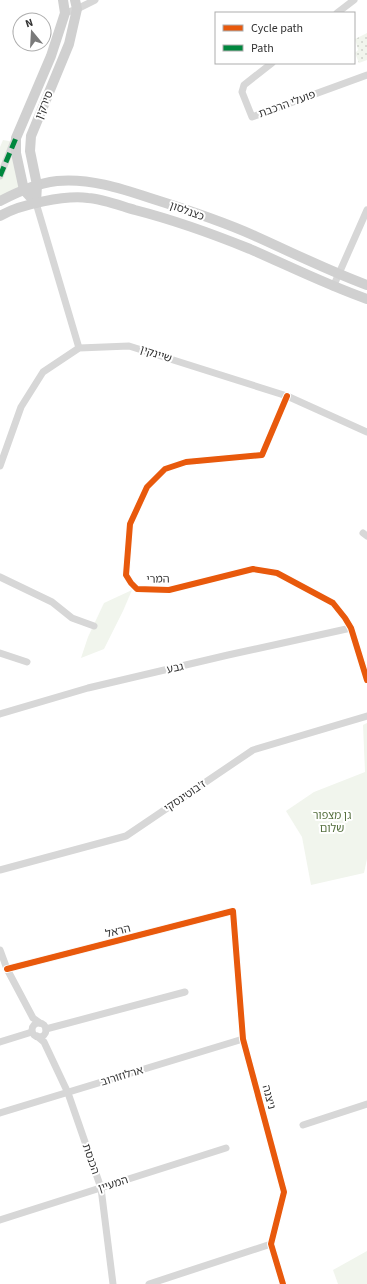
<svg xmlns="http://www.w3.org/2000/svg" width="367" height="1284" viewBox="0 0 367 1284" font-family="'Source Sans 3','Noto Sans Hebrew',sans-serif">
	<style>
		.park { fill: #f1f5ed }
		.garden { fill: url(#garden-dots) }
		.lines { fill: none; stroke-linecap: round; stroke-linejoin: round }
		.street { stroke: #d7d7d7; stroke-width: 7 }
		.secondary { stroke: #d0d0d0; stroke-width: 10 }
		.quiet { stroke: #00873e; stroke-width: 5; stroke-dasharray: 10 5; stroke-linecap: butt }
		.cycleway-casing { stroke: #fff; stroke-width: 8 }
		.cycleway { stroke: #e8590c; stroke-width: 6 }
		.labels { text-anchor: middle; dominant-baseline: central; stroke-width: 4; stroke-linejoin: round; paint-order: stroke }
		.street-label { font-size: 11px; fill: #333; stroke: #fff }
		.park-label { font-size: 11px; fill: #56703f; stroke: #fff }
	</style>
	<defs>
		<pattern id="garden-dots" width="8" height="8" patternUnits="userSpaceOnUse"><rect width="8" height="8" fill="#f1f5ed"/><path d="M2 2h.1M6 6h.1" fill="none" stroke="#cfd2cc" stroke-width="1.8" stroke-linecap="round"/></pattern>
	</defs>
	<rect width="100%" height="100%" fill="#fff"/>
	<g class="park">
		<polygon points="3,140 14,142 24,190 0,201 0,147"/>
		<polygon points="132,590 123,611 104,649 81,658 88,637 104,603"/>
		<polygon points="367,723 367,859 364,873 311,885 302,837 286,811 314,792 365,772 363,725"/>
		<polygon points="367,1251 367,1284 338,1284 333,1270"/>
	</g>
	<polygon class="garden" points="367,33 367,60 359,63 355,53 358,50 355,39"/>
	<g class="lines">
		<g class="street">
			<polyline points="65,13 77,9 95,0"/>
			<polyline points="337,13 354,0"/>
			<polyline points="272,63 244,85 242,92 252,117 367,75"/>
			<polyline points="0,176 14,141"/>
			<polyline points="36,203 79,348"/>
			<polyline points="333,287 367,210"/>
			<polyline points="287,396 262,455 186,462 165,469 147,487 130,524 126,575 131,583 137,589 169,590 253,569 277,573 333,603 345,618 351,628 367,680"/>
			<polyline points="0,466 21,407 43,372 79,348 129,346 287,396 367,432"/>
			<polyline points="363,533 367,536"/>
			<polyline points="0,577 52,602 72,618 94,626"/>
			<polyline points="0,653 27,662"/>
			<polyline points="0,714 88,688 228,655 351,628"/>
			<polyline points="0,870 126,836 253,750 367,716"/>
			<polyline points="0,950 7,969 33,1018 40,1023"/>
			<polyline points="7,969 233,911 243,1039 284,1192 271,1244 283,1284"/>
			<circle cx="39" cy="1030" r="7"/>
			<polyline points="46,1029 185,992"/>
			<polyline points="37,1036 44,1042 68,1093 101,1188 113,1284"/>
			<polyline points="0,1042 32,1032"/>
			<polyline points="0,1113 243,1039"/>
			<polyline points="303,1125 367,1104"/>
			<polyline points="0,1220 226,1148"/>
			<polyline points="149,1284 271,1244"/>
		</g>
		<g class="secondary">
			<path d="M0,201C18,192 37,183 57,181C89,178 120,188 150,198C185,209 222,221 255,236C293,253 329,271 367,285"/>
			<polyline points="36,203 24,190 16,153 16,138 51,56 65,13 63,0"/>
			<polyline points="36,203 37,185 30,151 31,136 69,44 77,9 75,0"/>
			<path d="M0,216C20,204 66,195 88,198C103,199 121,206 135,210C174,220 213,234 250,249C289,266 327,285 367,299"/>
		</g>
		<polyline class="quiet" points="0,176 16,138"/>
		<defs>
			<g id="cycleway">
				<polyline points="287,396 262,455 186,462 165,469 147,487 130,524 126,575 131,583 137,589 169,590 253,569 277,573 333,603 345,618 351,628 367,680"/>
				<polyline points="7,969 233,911 243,1039 284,1192 271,1244 283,1284"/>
			</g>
		</defs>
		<use href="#cycleway" class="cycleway-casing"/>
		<use href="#cycleway" class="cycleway"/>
	</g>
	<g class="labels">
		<g class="street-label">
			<text transform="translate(287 104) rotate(-20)">פועלי הרכבת</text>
			<text transform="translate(44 105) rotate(-68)">סירקין</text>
			<text transform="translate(187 211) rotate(20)">כצנלסון</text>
			<text transform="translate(156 354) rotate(18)">שיינקין</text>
			<text transform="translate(158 579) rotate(-1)">המרי</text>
			<text transform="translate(175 668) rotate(-13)">גבע</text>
			<text transform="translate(185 796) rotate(-34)">ז'בוטינסקי</text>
			<text transform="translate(118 931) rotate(-14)">הראל</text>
			<text transform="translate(122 1076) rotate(-17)">ארלוזורוב</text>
			<text transform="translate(269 1097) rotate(75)">ניצנה</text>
			<text transform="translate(91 1159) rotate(71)">הכנסת</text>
			<text transform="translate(113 1184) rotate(-18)">המעיין</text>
		</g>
		<g class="park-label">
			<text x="332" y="815">גן מצפור<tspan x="332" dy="13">שלום</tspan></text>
		</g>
	</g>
	<rect x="215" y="12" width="140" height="52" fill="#ffffff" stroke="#adadad"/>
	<rect x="223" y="25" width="20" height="6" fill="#e8590c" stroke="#adadad"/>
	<text x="251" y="32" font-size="12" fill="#333333">Cycle path</text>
	<rect x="223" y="45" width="20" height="6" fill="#00873e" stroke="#adadad"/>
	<text x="251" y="52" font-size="12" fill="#333333">Path</text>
	<g transform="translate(32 32) rotate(342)"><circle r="19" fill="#ffffff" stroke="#adadad"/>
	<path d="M0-3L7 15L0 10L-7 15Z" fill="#7a7a7a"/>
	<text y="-6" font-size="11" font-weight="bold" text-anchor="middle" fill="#333333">N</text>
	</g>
</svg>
